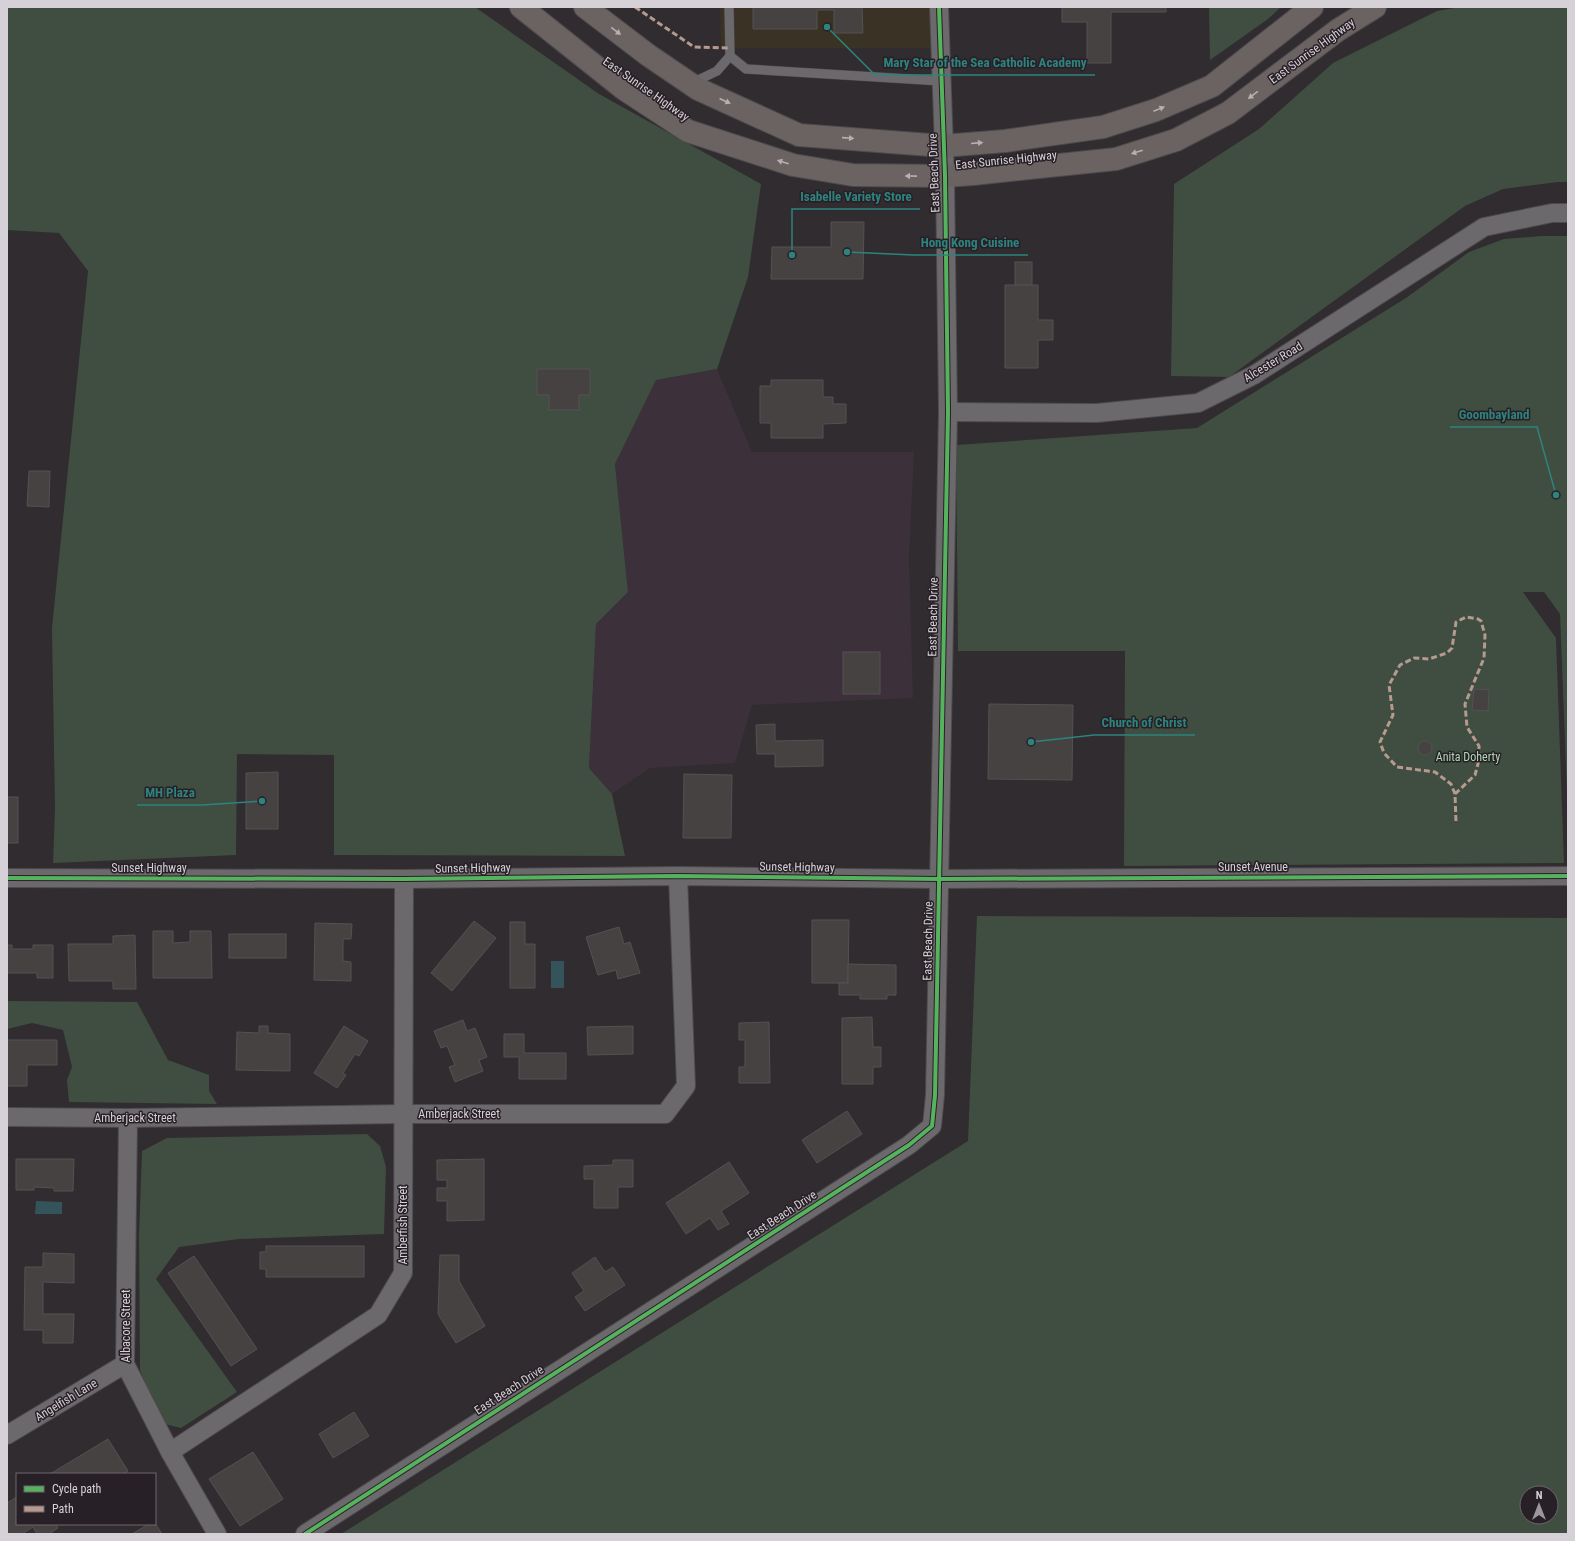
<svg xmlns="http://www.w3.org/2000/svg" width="1575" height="1541" viewBox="0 0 1575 1541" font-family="'Roboto Condensed',sans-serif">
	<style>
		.built { fill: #3c303b }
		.education { fill: #3a3224 }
		.green { fill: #3f4e40; fill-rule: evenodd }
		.water { fill: #35535b }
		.building { fill: #464242; stroke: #555152 }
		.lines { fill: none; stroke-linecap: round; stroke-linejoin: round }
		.service-casing { stroke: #4d4a4d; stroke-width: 10 }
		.minor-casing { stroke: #4d4a4d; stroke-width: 20 }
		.primary-casing { stroke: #4d4a4d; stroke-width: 24 }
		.service { stroke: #6c696c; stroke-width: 9 }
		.minor { stroke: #6c696c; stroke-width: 18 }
		.primary { stroke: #6a6361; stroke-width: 22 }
		.quiet { stroke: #b69a8f; stroke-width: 3; stroke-dasharray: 6 3; stroke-linecap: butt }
		.cycleway-casing { stroke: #282027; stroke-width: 6 }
		.cycleway { stroke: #56b35d; stroke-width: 4 }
		.oneway { fill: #b6b0b3 }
		.labels { text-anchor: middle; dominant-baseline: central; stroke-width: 3; stroke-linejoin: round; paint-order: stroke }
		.street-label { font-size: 12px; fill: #d6d1d6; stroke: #282027 }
		.park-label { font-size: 12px; fill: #aed9b2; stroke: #282027 }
		.leader { fill: none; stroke: #2d847e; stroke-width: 1.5 }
		.callout-dot { fill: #2d847e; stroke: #282027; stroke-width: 1.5 }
		.callout-label { font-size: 13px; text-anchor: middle; font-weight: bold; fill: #2d847e; stroke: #282027; stroke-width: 3; stroke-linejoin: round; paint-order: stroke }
	</style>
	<rect width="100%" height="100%" fill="#302c30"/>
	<polygon class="built" points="717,369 752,452 914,452 909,557 913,698 752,705 735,763 650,768 612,794 589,768 596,624 628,592 615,464 656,380"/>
	<polygon class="education" points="720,7 933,7 933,48 721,48"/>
	<g class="green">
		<polygon points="7,7 475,7 599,94 761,184 748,277 717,369 656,380 615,464 628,592 596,624 589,768 612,794 625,856 334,855 334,755 237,754 236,855 53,863 55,809 52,628 88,271 59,233 7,230"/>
		<polygon points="1209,7 1281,7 1268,19 1210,60"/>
		<polygon points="1460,7 1568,7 1568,182 1558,182 1503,189 1465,206 1229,377 1171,376 1174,184 1259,129 1333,63 1437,11"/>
		<polygon points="1542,236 1568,236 1568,818 1560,614 1544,592 1523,592 1556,638 1564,863 1124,866 1125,651 958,651 956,445 1197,428 1406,298 1469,252 1504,239"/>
		<path d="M977,916L1568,918V1534H341L968,1141ZM1527,1493H1551V1517H1527Z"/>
		<polygon points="7,1001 137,1002 168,1060 209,1075 209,1091 217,1104 69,1102 67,1080 72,1067 63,1030 32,1023 7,1029"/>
		<polygon points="367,1134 380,1146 386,1167 384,1234 239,1239 179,1247 156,1279 237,1392 181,1428 160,1423 140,1370 139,1236 142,1151 167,1138"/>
	</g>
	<g class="water">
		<rect x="551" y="961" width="13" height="27"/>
		<polygon points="36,1201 62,1202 62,1214 35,1214"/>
	</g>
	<g class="building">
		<polygon points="753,7 862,7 863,33 834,33 834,10 817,10 817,29 753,29"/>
		<polygon points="1062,7 1166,7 1166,12 1111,12 1111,63 1087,63 1087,22 1062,22"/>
		<polygon points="831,222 864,222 863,279 771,279 772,247 831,247"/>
		<rect x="1015" y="262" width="17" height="23"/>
		<polygon points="1005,285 1038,285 1038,320 1053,320 1053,340 1038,340 1038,368 1005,368"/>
		<polygon points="537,369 590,369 590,395 579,395 579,410 549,410 549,395 537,395"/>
		<polygon points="771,380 823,380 823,397 833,397 833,404 846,404 846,423 823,424 823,438 771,438 771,423 760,423 760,386 771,386"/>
		<polygon points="29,471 50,471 49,507 27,506"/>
		<rect x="843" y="652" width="37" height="42"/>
		<polygon points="1474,689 1489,690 1488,711 1472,710"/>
		<polygon points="989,704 1073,705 1072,780 988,779"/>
		<polygon points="775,724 775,741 823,740 823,766 775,767 775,754 757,754 756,725"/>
		<circle cx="1425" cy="748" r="7"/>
		<polygon points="278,772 278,829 246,829 246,773"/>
		<polygon points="684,774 732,775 731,838 683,838"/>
		<rect x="7" y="797" width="11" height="46"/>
		<polygon points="812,920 849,920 848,983 812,983"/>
		<polygon points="474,921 496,938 452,991 431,973"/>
		<polygon points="510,922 525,922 525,944 535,944 535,988 510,988"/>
		<polygon points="315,923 352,924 351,939 343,939 343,961 351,962 351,981 314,980"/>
		<polygon points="619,927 624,944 630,942 640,973 618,979 616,970 598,975 586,937"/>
		<polygon points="153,931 173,931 173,943 190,942 190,931 211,931 212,978 153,978"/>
		<rect x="229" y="934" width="57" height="24"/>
		<polygon points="135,935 136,989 113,989 113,981 69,981 68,944 113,944 113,936"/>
		<polygon points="7,945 12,945 12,949 33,949 33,945 53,945 53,978 37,978 37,973 7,973"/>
		<polygon points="848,964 896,965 896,995 887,995 887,999 860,999 860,995 839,995 839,983 848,983"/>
		<polygon points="872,1017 873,1047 881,1047 881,1067 873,1067 873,1084 842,1084 842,1018"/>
		<polygon points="463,1020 467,1031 475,1028 487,1057 479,1060 483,1071 455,1082 449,1067 455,1065 447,1046 441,1048 434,1031"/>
		<polygon points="769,1022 770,1083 739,1083 739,1067 745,1067 745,1040 739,1040 739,1023"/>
		<polygon points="259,1026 268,1026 268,1033 290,1034 290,1071 236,1070 237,1032 259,1033"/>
		<polygon points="344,1026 368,1041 359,1056 355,1054 343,1073 346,1075 337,1088 314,1073"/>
		<polygon points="633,1026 633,1054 588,1055 587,1027"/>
		<polygon points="504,1034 524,1034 524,1053 566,1053 566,1079 519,1079 519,1057 504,1057"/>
		<polygon points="7,1040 57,1040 57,1065 27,1065 27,1086 7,1086"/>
		<polygon points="847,1111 862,1134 817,1163 802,1140"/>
		<polygon points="16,1159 74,1159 73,1191 54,1191 54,1188 34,1187 34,1190 16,1190"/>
		<polygon points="484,1159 484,1220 447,1221 447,1201 437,1201 437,1188 447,1188 447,1180 437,1180 437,1160"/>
		<polygon points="613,1160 633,1160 633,1187 618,1187 618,1208 594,1208 594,1179 584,1179 584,1166 613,1165"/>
		<polygon points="729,1162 749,1193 721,1211 729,1224 718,1230 710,1218 686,1234 666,1203"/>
		<polygon points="266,1246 364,1246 364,1277 266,1277 266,1269 260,1269 260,1252 266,1252"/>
		<polygon points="43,1253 74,1254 74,1283 43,1282 43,1314 74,1314 73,1343 43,1343 43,1330 24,1330 25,1267 43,1267"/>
		<polygon points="440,1255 459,1255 459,1281 485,1326 456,1343 438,1314"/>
		<polygon points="194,1256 257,1349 231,1366 168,1273"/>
		<polygon points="595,1257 605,1272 613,1267 625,1285 585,1311 575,1297 584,1291 572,1273"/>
		<polygon points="354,1412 369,1436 333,1458 319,1434"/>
		<polygon points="108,1439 128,1471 123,1474 50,1474"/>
		<polygon points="253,1452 283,1499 240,1526 209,1479"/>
		<polygon points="17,1497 17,1524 56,1524 58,1528 49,1534 37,1534 33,1527 22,1534 7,1534 7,1503"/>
		<polygon points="155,1523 162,1534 132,1534 149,1524"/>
	</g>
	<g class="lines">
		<defs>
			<g id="service">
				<polyline points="730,56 746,69 941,81"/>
				<polyline points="692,83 717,71 730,56 729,7"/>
			</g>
			<g id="minor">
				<polyline points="948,412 1097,413 1198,403 1254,375 1484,227 1552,213 1568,213"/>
				<polyline points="7,878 404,879 678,876 939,879 1568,876"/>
				<polyline points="7,1117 128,1118 403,1114 665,1114 686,1086 678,876"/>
				<polyline points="128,1118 125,1364 170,1452 217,1534"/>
				<polyline points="7,1435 125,1364"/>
				<polyline points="170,1452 378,1315 403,1273 404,879"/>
				<polyline points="305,1534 909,1145 932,1126 935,1095 948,412 945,176 939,7"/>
			</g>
			<g id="primary">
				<polyline points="521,7 624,89 688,131 793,165 853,175 945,176 973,174 1116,159 1176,140 1228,113 1338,30 1375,7"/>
				<polyline points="585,7 648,55 698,89 799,135 943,146 1005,141 1103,127 1156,110 1212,86 1312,7"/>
			</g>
		</defs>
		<use href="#service" class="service-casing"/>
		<use href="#minor" class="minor-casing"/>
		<use href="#primary" class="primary-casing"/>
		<use href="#service" class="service"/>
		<use href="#minor" class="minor"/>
		<use href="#primary" class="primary"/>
		<g class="quiet">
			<polyline points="635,7 694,47 730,48"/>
			<polyline points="1455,794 1475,775 1479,760 1479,746 1467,727 1465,704 1484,658 1485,635 1481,621 1478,619 1466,617 1456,622 1452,648 1447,653 1429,659 1414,658 1400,665 1389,685 1393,715 1380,742 1384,753 1397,767 1435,772 1451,784 1455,794 1456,822"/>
		</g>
		<defs>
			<g id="cycleway">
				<polyline points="7,878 404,879 678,876 939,879 1568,876"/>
				<polyline points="305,1534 909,1145 932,1126 935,1095 948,412 945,176 939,7"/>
			</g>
		</defs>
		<use href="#cycleway" class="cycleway-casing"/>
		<use href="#cycleway" class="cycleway"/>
	</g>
	<defs><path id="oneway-solid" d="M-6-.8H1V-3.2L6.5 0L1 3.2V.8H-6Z"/></defs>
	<g class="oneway">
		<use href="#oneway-solid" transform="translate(616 31) rotate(37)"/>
		<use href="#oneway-solid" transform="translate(1253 95) rotate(143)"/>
		<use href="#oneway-solid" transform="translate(725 101) rotate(25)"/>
		<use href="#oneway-solid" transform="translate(1159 109) rotate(-22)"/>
		<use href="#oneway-solid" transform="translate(848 138) rotate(4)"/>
		<use href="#oneway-solid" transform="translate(977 143) rotate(-5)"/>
		<use href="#oneway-solid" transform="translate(1137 152) rotate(163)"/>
		<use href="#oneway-solid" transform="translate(783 162) rotate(-162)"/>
		<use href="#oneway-solid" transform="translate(911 176) rotate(-179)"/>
	</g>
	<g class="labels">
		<g class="street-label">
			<text transform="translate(1312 51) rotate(-36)">East Sunrise Highway</text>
			<text transform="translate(646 89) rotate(35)">East Sunrise Highway</text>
			<text transform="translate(1006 160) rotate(-6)">East Sunrise Highway</text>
			<text transform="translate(934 173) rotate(-92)">East Beach Drive</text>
			<text transform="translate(1273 362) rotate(-31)">Alcester Road</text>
			<text transform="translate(933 617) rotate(-89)">East Beach Drive</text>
			<text transform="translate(797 867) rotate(1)">Sunset Highway</text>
			<text x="1253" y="867">Sunset Avenue</text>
			<text x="149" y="868">Sunset Highway</text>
			<text transform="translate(473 868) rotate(-1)">Sunset Highway</text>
			<text transform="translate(928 941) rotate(-89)">East Beach Drive</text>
			<text x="459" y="1114">Amberjack Street</text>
			<text x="135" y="1118">Amberjack Street</text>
			<text transform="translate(782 1215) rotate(-33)">East Beach Drive</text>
			<text transform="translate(403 1225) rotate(-90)">Amberfish Street</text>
			<text transform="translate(126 1326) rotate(-90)">Albacore Street</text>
			<text transform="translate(509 1390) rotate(-33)">East Beach Drive</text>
			<text transform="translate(66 1400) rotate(-31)">Angelfish Lane</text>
		</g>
		<g class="park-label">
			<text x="1468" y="757">Anita Doherty</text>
		</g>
	</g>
	<path class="leader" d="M827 27L875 75H1095M792 255L792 209H920M847 252L913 255H1028M1556 495L1537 427H1450M1031 742L1094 735H1195M262 801L202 805H137"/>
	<g class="callout-dot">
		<circle cx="827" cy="27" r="4"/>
		<circle cx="792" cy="255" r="4"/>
		<circle cx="847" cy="252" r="4"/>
		<circle cx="1556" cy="495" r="4"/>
		<circle cx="1031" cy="742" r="4"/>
		<circle cx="262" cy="801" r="4"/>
	</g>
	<g class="callout-label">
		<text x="985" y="67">Mary Star of the Sea Catholic Academy</text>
		<text x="856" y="201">Isabelle Variety Store</text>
		<text x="970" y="247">Hong Kong Cuisine</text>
		<text x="1494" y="419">Goombayland</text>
		<text x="1144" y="727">Church of Christ</text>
		<text x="170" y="797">MH Plaza</text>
	</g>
	<rect width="1575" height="1541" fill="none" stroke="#d6d1d6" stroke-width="16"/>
	<rect x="16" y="1473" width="140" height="52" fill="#282027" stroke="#6e676d"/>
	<rect x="24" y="1486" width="20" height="6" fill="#56b35d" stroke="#6e676d"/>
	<text x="52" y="1493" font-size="12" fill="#d6d1d6">Cycle path</text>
	<rect x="24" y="1506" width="20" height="6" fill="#b69a8f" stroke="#6e676d"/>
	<text x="52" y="1513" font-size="12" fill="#d6d1d6">Path</text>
	<g transform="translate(1539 1505)"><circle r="19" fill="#282027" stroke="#6e676d"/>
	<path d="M0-3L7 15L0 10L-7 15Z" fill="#9c979c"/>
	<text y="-6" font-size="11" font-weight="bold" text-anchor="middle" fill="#d6d1d6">N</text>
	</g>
</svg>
